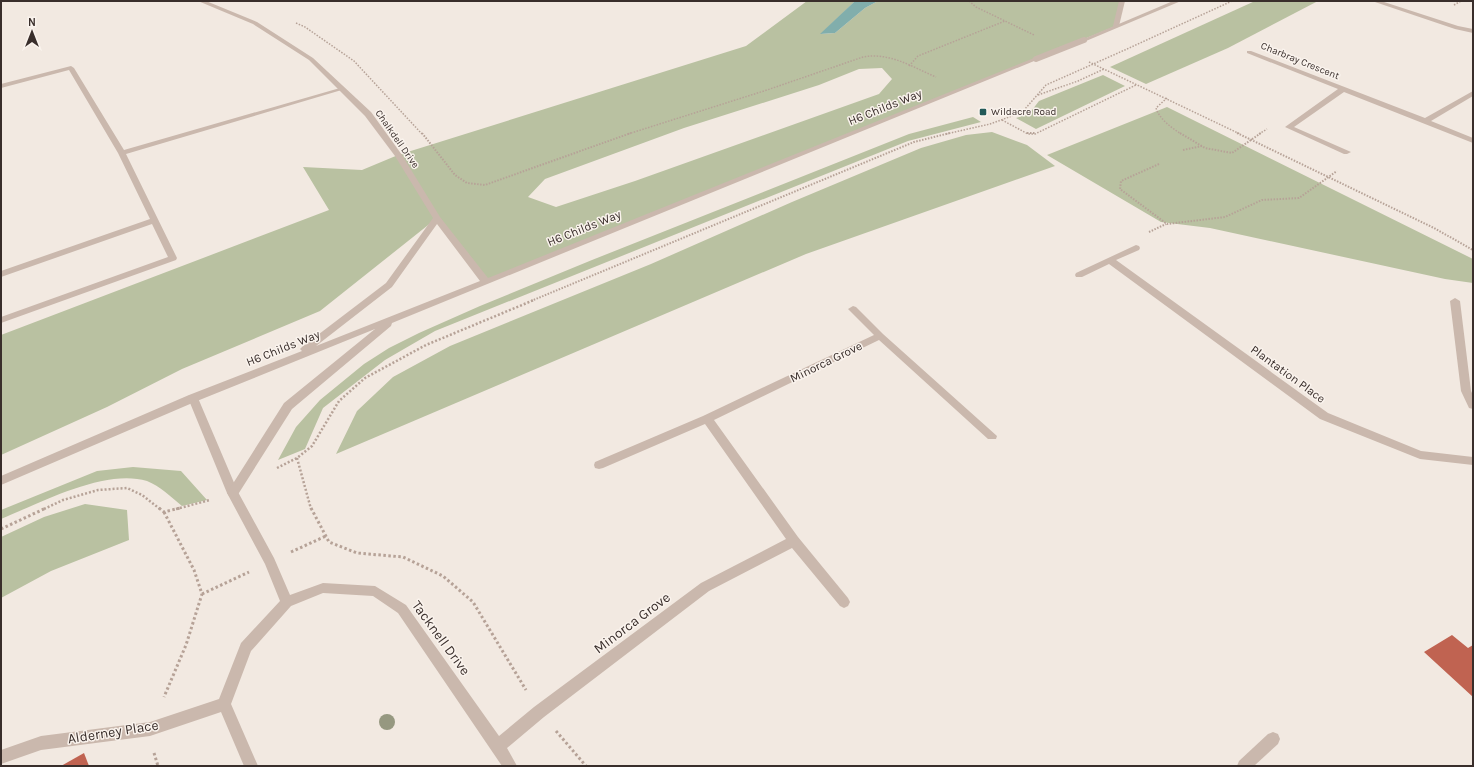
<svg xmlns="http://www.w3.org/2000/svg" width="1474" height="767" viewBox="0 0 1474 767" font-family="Karla,sans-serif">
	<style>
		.green { fill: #b9c1a1; fill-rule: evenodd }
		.water { fill: #81aeac }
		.building { fill: #c06351 }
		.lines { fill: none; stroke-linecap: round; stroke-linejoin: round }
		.path-far3 { stroke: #b6a297; stroke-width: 1.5; stroke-dasharray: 1.5 1.5; stroke-linecap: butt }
		.path-far2 { stroke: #b6a297; stroke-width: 2; stroke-dasharray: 1.5 1.5; stroke-linecap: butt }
		.path-far1 { stroke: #b6a297; stroke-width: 2.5; stroke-dasharray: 2 2; stroke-linecap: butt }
		.path { stroke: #b6a297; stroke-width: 3; stroke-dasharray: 2.5 2.5; stroke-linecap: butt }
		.service { fill: #cab8ad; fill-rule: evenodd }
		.minor { fill: #cab8ad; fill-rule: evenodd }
		.tertiary { fill: #cab8ad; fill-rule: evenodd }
		.path-bridge { stroke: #b6a297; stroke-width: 1.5; stroke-dasharray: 1.5 1.5; stroke-linecap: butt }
		.tertiary-bridge { stroke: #cab8ad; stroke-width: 6 }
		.tree { fill: #969880 }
		.poi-dot { fill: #225958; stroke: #faf3ed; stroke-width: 1.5 }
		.labels { text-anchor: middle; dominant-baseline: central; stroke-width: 3; stroke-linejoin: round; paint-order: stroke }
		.far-street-label { font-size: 10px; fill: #392e2b; stroke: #faf3ed }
		.far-poi-label { font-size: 10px; fill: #392e2b; stroke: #faf3ed; text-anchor: start }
		.street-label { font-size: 12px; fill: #392e2b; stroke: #faf3ed }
		.near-street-label { font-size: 14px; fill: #392e2b; stroke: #faf3ed }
	</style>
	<rect width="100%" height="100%" fill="#f2e9e1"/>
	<g class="green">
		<path d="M807,1H855L821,34L835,33L865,8L878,1H1122L1116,26L486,282L437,218L320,311L182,369L107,407L1,455V335L329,210L303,167L362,170L398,155L746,46ZM882,68L892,79L879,94L635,181L556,207L528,197L545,179L684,128L819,85L859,69Z"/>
		<polygon points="1255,1 1318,1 1228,48 1146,84 1110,67"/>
		<polygon points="1103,75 1125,86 1036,129 1016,118 1029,114 1039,101"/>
		<polygon points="1167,107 1473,259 1473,283 1445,279 1210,228 1161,222 1047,155"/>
		<polygon points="973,117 981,122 908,141 435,331 385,360 323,408 305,449 278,460 296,427 320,400 364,364 389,348 419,333 480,306 592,260 909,134"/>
		<polygon points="992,132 1027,145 1055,166 806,254 336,454 357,411 393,377 450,346 651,264 792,202 921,148 966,135"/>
		<path d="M133,467L181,471L207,500L182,506C171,497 160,486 147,481C105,468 40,503 1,519V510L97,471Z"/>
		<polygon points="85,504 127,510 129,540 51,571 1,598 1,537 44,517"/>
	</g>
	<polygon class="water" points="855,1 878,1 865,8 835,33 820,34"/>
	<g class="building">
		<polygon points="1452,635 1468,648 1473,645 1473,697 1424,652"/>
		<polygon points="84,753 89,766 61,766"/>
	</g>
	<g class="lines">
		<g class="path-far3">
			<polyline points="969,1 976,7 1034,35"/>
			<polyline points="1454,5 1461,1"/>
			<polyline points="296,23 305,27 354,61 422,134"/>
			<polyline points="1127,49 1232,1"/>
			<polyline points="1089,62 1240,134"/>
			<polyline points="909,66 918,56 1005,21"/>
			<polyline points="1038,95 1078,81 1104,69"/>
			<path d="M1167,98L1156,108C1160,120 1171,127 1181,134"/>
			<polyline points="1002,120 1028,134 1035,134 1136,85"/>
			<path d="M628,134L767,90L863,57C890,52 912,67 936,77"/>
			<polyline points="946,134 990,124 1012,116 1025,109 1046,85 1064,77"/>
			<polyline points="1259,134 1267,129"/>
		</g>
		<g class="path-far2">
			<polyline points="422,133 455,175 467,183 485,185 631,133"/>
			<polyline points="1027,133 1036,133"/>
			<polyline points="1180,133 1205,148 1232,153 1261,133"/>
			<polyline points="1237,133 1434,228 1473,250"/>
			<polyline points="1183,150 1202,146"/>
			<polyline points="1159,164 1121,181 1120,189 1167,224 1225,217 1262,200 1299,198 1337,171"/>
			<polyline points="1149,232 1166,224"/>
			<polyline points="531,301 914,142 950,133"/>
		</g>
		<g class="path-far1">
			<polyline points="297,458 311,509"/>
			<polyline points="277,468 297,458 312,446 339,401 365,378 426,345 534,300"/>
			<polyline points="44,509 63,500 98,490 127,488 142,495 160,509"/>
			<polyline points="176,509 210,500"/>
		</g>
		<g class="path">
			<polyline points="159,508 164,512 180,508"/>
			<polyline points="311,508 329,542 357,553 403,557 443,576 473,602 526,690"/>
			<polyline points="164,512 194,570 202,594 186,645 164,697"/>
			<polyline points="1,529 46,508"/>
			<polyline points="291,552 326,536"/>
			<polyline points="202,594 249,572"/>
			<polyline points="556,731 586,766"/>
			<polyline points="154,753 158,766"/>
		</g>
		<polygon class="service" points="71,66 74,68 124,150 340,88 345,89 126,154 177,258 176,260 1,323 1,317 168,257 152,224 1,277 1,271 150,219 118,153 69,70 1,88 1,84"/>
		<g class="minor">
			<polygon points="1119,1 1125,1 1119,26 1116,28 1113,26"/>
			<polygon points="1372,1 1381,1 1458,26 1473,29 1473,33 1455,29"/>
			<polygon points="1247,51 1251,51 1425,118 1473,91 1473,96 1431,121 1473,138 1473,143 1344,92 1294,127 1351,152 1347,154 1344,154 1285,127 1338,89 1247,53"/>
			<polygon points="1136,245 1139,246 1140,248 1139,250 1116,260 1328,413 1421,451 1473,457 1473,465 1420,459 1320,419 1109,264 1082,277 1076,277 1075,275 1076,273"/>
			<polygon points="1455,298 1460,301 1471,391 1473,395 1473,409 1469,408 1461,391 1450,301"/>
			<polygon points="853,306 856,307 883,334 997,436 996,439 988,439 879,340 714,420 798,537 848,598 850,602 848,606 844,608 840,606 792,548 709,591 544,717 507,748 517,766 502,766 398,613 373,596 323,593 291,606 251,651 231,704 258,766 244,766 221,712 150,736 41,750 1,764 1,750 41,736 150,722 219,699 241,643 280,601 265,564 227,493 188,398 189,395 197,395 198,398 238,492 274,558 290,595 323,583 375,586 406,605 499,736 534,707 701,583 786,539 705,424 603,468 599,469 595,468 594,465 595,462 703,416 874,335 848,309"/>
			<polygon points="1273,732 1278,734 1280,739 1278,744 1254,766 1237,766 1239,761 1268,734"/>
		</g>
		<g class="tertiary">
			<path d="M198,1H206L257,22L313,58L371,112L402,155L440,217L488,278L1034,58L1039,59L392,323L391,326L292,409L237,496L233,498L229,496L227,493L284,403L375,329L197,401L1,485V476L189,395L302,351L300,349L302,347L386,283L433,218L395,156L365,116L309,60L253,24ZM437,224L480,281L316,346L392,287Z"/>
			<polygon points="1173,1 1181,1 1086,41 1081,40"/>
		</g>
		<polyline class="path-bridge" points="1064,77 1127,49"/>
		<polyline class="tertiary-bridge" points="1036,59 1084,40"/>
	</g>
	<circle class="tree" cx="387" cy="722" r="8"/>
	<rect class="poi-dot" x="979" y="108" width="8" height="8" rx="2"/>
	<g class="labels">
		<g class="far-street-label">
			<text transform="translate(1300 61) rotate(22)">Charbray Crescent</text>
			<text transform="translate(397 139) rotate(55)">Chalkdell Drive</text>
		</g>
		<g class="far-poi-label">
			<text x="991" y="112">Wildacre Road</text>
		</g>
		<g class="street-label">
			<text transform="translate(885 107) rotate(-22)">H6 Childs Way</text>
			<text transform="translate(584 228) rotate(-22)">H6 Childs Way</text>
			<text transform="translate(283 348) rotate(-22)">H6 Childs Way</text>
			<text transform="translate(826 362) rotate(-26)">Minorca Grove</text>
			<text transform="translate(1288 374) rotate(36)">Plantation Place</text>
		</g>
		<g class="near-street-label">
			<text transform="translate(632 623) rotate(-37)">Minorca Grove</text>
			<text transform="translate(441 638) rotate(54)">Tacknell Drive</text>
			<text transform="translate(113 732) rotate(-9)">Alderney Place</text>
		</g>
	</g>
	<rect width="1474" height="767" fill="none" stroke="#392e2b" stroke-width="4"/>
	<g transform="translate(32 32)" stroke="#faf3ed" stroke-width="3" paint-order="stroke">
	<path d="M0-3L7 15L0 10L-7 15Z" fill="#392e2b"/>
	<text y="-6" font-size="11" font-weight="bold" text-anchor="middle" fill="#392e2b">N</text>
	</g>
</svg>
